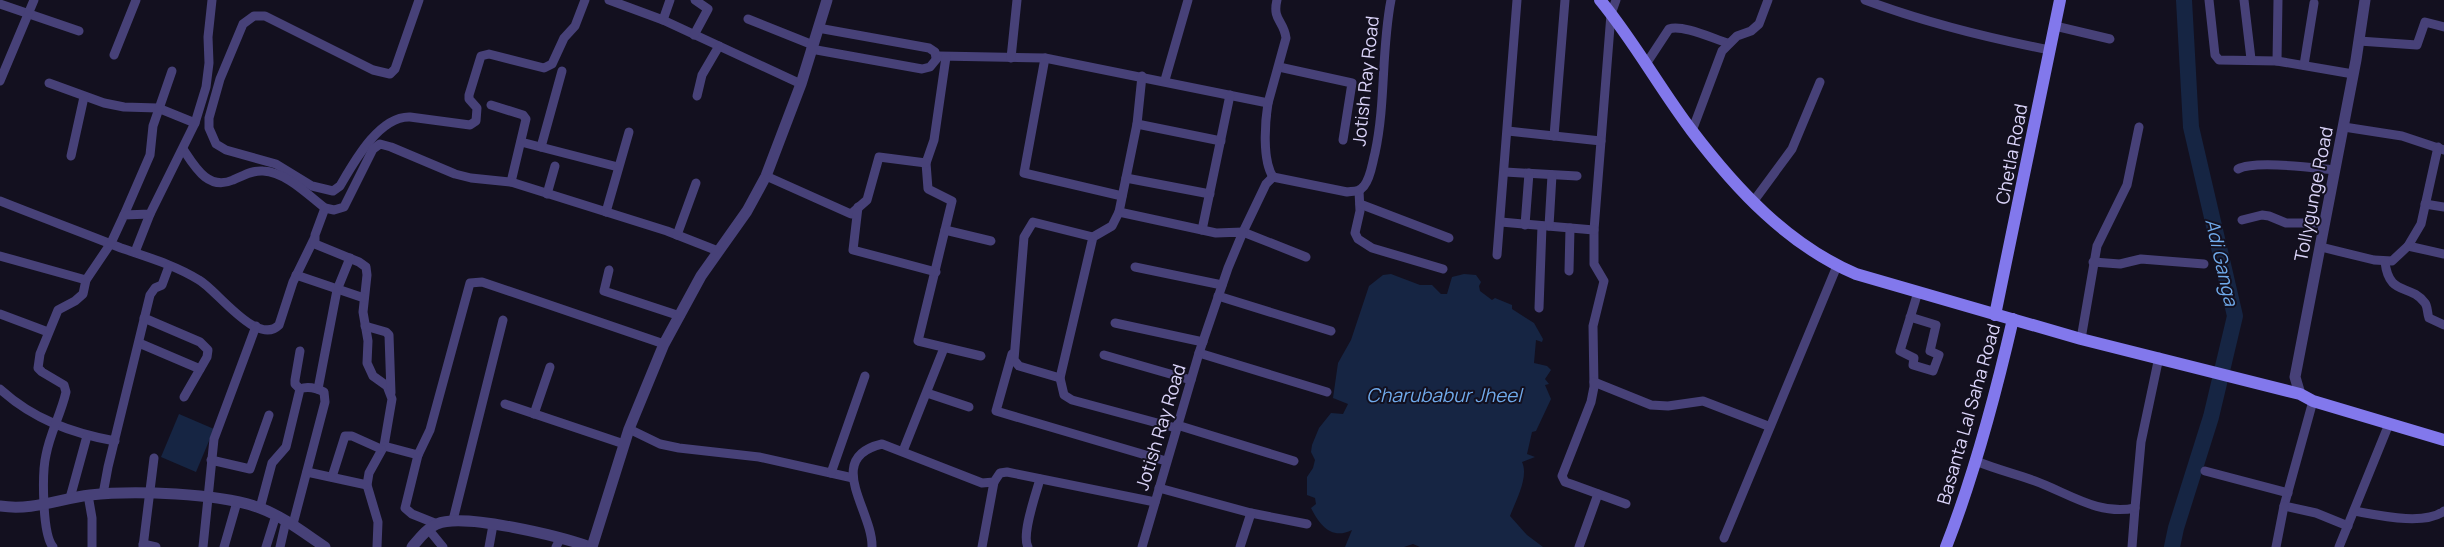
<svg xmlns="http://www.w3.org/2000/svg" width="2444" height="547" viewBox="0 0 2444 547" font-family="Manrope,sans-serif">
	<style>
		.water { fill: #162543 }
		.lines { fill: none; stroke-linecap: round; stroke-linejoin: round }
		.river { stroke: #162543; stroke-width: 16 }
		.minor { stroke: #474178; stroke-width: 9 }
		.tertiary { stroke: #474178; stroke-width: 11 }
		.secondary { stroke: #8278ec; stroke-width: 12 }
		.labels { text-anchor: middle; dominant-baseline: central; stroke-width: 4; stroke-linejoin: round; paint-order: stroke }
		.street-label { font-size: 18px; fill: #dbd4f9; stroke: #13101f }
		.water-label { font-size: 19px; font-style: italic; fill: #70aaeb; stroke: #13101f }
	</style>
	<rect width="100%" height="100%" fill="#13101f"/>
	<g class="water">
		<path d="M1391,274L1420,285H1432L1441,294H1447L1452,277L1464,274L1476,275L1481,282L1479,286L1480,291L1492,300L1495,298L1512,305V309L1534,323L1543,339L1542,342L1536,340L1534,363L1547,366L1551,370L1545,379L1549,384L1545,385L1551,399L1536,431L1532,432L1527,454L1535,457L1522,462C1529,477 1516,500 1510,516L1527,535L1543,547H1420L1413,544L1404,547H1345L1352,530C1332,540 1320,526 1311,508L1316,504L1315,498L1307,495V477L1313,468L1315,460L1311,452L1312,445L1319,428L1331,413L1343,414L1348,404L1333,398L1338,363L1351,340L1369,286L1383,275Z"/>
		<polygon points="179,414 214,429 196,472 161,457"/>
	</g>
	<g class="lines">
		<polyline class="river" points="2172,547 2176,528 2211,417 2235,316 2191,127 2184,0"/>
		<g class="minor">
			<path d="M419,0L395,69L390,74L373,70L265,16H254L243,24L220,79L209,118V128L216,144L226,150L276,164L312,186L333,191L340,186C354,162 379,116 410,117L470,125L476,121L477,108L469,99V95L481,56L489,54L544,68L552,64L564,38L575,26L585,0"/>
			<polyline points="609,0 663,20 801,84"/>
			<polyline points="1616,0 1611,14 1594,230 1594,264 1604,281 1593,326 1594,387 1591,402 1562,476 1565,482 1571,484 1626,504"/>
			<path d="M1865,0C1924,22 1988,38 2050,50"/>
			<polyline points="2209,0 2215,55 2219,60 2277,61 2353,74"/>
			<polyline points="2244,0 2251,59"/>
			<polyline points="0,4 79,31"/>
			<polyline points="748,19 813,45"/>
			<polyline points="663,20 670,0"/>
			<polyline points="2055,26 2110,39"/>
			<polyline points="818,28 929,48 935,52 936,58"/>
			<polyline points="694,35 708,9 695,0"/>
			<polyline points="2359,41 2417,45 2425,22 2444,27"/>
			<path d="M811,49L922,69L930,67L939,56L1045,58L1268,103C1265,122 1262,160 1273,177"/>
			<polyline points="114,55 136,0"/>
			<polyline points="946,57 934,140 926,163 928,189 952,201 918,341 981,356"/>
			<polyline points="1011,58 1017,0"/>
			<polyline points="1045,58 1024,173 1122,196"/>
			<polyline points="2277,61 2278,0"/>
			<path d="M1646,64L1669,29C1682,24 1714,39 1728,43"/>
			<polyline points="2304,65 2314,3"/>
			<polyline points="1279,67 1352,83 1343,140"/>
			<polyline points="1165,80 1188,0"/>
			<polyline points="0,81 34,0"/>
			<polyline points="49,83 104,103 124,107 158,108 195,123"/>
			<polyline points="697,96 702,75 719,46"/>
			<path d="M1268,103L1286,38C1284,21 1272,20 1277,0"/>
			<polyline points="491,105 523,115 526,119 511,182"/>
			<polyline points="1137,124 1221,141"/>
			<polyline points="2344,127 2402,136 2444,150"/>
			<polyline points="1508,131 1601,141"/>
			<polyline points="1692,131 1722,51 1737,36 1751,31 1759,24 1768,0"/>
			<polyline points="1554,136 1565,0"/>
			<polyline points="521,142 618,167"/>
			<polyline points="541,147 562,71"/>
			<path d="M183,149C195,167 208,191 233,180C243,176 252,170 263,171C286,172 308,195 325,208L334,210L344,207L373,149L380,144L391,147L455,174L471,178L511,182L667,231L718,251"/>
			<polyline points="71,156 84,97"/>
			<path d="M2238,169C2255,160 2314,168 2335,170"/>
			<polyline points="1505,172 1577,176"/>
			<polyline points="766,176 851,214 867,200 879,157 926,163"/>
			<polyline points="1126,178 1210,194"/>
			<polyline points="1359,191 1360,211 1355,233 1358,239 1372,248 1443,269"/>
			<polyline points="547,194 555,166"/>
			<path d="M0,201C40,217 81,232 121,248C147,257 175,265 199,280C216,289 257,347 279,325L293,282L314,239"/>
			<polyline points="1753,202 1792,149 1820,82"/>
			<polyline points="1360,204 1449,238"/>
			<polyline points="2425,204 2444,207"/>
			<polyline points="858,207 853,250 936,272"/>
			<polyline points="325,208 315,235 315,244 359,262 366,267 367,275 363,312 368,341 367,363 373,376 387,386 392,399 384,446 369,473 367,485 378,522 377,547"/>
			<polyline points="606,212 629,132"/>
			<polyline points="1119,212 1112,226 1093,237 1060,378 1064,395 1072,400 1176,428"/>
			<polyline points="124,215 150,155 153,126 172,71"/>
			<polyline points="2242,220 2262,215 2269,216 2286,223 2325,223"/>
			<polyline points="1501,222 1594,230"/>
			<polyline points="1525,225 1529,173"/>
			<polyline points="1549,226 1552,175"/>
			<polyline points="945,230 991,241"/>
			<polyline points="1202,230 1230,95"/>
			<polyline points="677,235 696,183"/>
			<polyline points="2408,246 2444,254"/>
			<polyline points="2321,247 2374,260 2392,261 2408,246 2421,224 2438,147"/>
			<polyline points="135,252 150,214"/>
			<polyline points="1497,255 1517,0"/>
			<polyline points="0,256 86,280"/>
			<path d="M1306,257L1243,232L1266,184L1273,177L1347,192C1354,191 1359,192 1364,186C1371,177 1372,164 1375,153C1386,102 1381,51 1391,0"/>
			<polyline points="2093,262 2120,264 2141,259 2204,264"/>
			<path d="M2385,262C2389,297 2410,283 2425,303C2428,307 2427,313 2429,318L2444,325"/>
			<polyline points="1135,267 1222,285"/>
			<polyline points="609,270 604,291 680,316"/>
			<polyline points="1569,271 1570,228"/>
			<polyline points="296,275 364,298"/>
			<polyline points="1218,296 1331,331"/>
			<polyline points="1539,308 1542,226"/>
			<polyline points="0,314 48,332"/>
			<polyline points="1910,317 1936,325 1930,351 1939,355 1933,371 1913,365 1914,358 1900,351 1918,292"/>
			<polyline points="144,318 200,342 208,350 207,357 184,397"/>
			<polyline points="1115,323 1203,342"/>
			<polyline points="365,326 386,332 389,335 391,393"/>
			<polyline points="2081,339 2097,246 2127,185 2139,127"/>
			<polyline points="139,343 200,369"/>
			<polyline points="300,351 295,380 295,384 300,389"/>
			<polyline points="1199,353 1327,392"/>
			<polyline points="1012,354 996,411 1166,461"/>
			<polyline points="1104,355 1191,380"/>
			<polyline points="1060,378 1019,366 1014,360 1024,237 1033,222 1093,237"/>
			<polyline points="1594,382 1651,405 1668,406 1703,401 1768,426"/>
			<path d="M0,389C33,419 71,433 115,441"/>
			<polyline points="318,389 337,290 350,258"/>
			<polyline points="927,393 969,407"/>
			<polyline points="2313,401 2284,506 2316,513 2348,526"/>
			<polyline points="505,404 624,444"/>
			<polyline points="534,414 550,367"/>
			<polyline points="1177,425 1294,461"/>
			<polyline points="629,429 660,444 679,448 759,457 853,478"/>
			<polyline points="384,446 418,455 430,430 470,283 482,282 664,344"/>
			<polyline points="903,451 944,348"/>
			<polyline points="418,455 405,508 412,514 437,524"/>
			<polyline points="211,460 250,469 269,415"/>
			<path d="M1976,461C1995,469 2016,474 2035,481C2068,493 2099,516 2135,508L2132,547"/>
			<polyline points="2205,471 2288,493"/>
			<polyline points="307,472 367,485"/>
			<polyline points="831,473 865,376"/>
			<polyline points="332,477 345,436 352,436 381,449"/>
			<polyline points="1159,488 1251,513 1307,524"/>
			<polyline points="103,494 108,467 150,295 155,288 162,285 169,266"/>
			<polyline points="88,495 92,518 92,547"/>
			<polyline points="70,498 87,436"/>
			<path d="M260,508L272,463L286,447L300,389C308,386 316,388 324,392L325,402L293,524"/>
			<polyline points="2135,508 2141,442 2159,357"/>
			<path d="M2354,511C2377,515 2424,526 2444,511"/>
			<polyline points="453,520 503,320"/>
			<polyline points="429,530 443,547"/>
			<polyline points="1724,538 1837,266"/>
			<polyline points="143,544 156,547"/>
			<path d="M53,547C42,534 42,472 46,455C50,433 61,414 66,392L64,385L42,372L38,368L40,354L58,310L75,301L83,294L86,280L111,243L124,215L150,214L195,123L206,87L209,63L208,37L212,0"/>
			<polyline points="143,547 154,458"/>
			<polyline points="203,547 214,439 256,326"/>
			<polyline points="224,547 237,502"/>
			<polyline points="266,547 276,515"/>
			<polyline points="280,547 286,521"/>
			<polyline points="489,547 493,525"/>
			<polyline points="556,547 560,539"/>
			<path d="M872,547C873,511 823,458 882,444L982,483L994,482L1000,473L1007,472L1155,502"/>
			<polyline points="982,547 994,482"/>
			<path d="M1028,547C1021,535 1036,494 1040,479"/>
			<polyline points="1142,547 1199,353 1228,268 1243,232 1216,233 1119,212 1137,124 1142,76"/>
			<polyline points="1240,547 1251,513"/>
			<polyline points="1579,547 1598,494"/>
			<polyline points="2276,547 2284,506"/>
			<polyline points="2339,547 2389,424"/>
		</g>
		<g class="tertiary">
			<polyline points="2300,394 2295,377 2356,60 2365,0"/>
			<path d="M0,506C32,511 59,499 90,495C133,490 220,493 260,508C284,517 304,533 325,547"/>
			<path d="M412,547C419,539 427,528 437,524C463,512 562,537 590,547"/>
			<polyline points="592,547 629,429 664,344 701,276 747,211 766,176 801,84 827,0"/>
		</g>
		<g class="secondary">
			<path d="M1600,0C1634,41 1660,89 1692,131C1736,189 1788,245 1856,274L2081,339L2300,394L2313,401L2444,440"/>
			<polyline points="1995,315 2060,0"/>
			<path d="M1946,547C1975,473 1995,397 2013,319"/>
		</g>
	</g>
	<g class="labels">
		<g class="street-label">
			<text transform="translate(1365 81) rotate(-84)">Jotish Ray Road</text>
			<text transform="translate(2011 154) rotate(-79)">Chetla Road</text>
			<text transform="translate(2313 194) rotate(-79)">Tollygunge Road</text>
			<text transform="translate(1968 414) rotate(-74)">Basanta Lal Saha Road</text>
			<text transform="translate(1160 427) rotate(-73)">Jotish Ray Road</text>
		</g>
		<g class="water-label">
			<text transform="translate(2222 262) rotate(77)">Adi Ganga</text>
			<text x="1444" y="395">Charubabur Jheel</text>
		</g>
	</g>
</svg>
